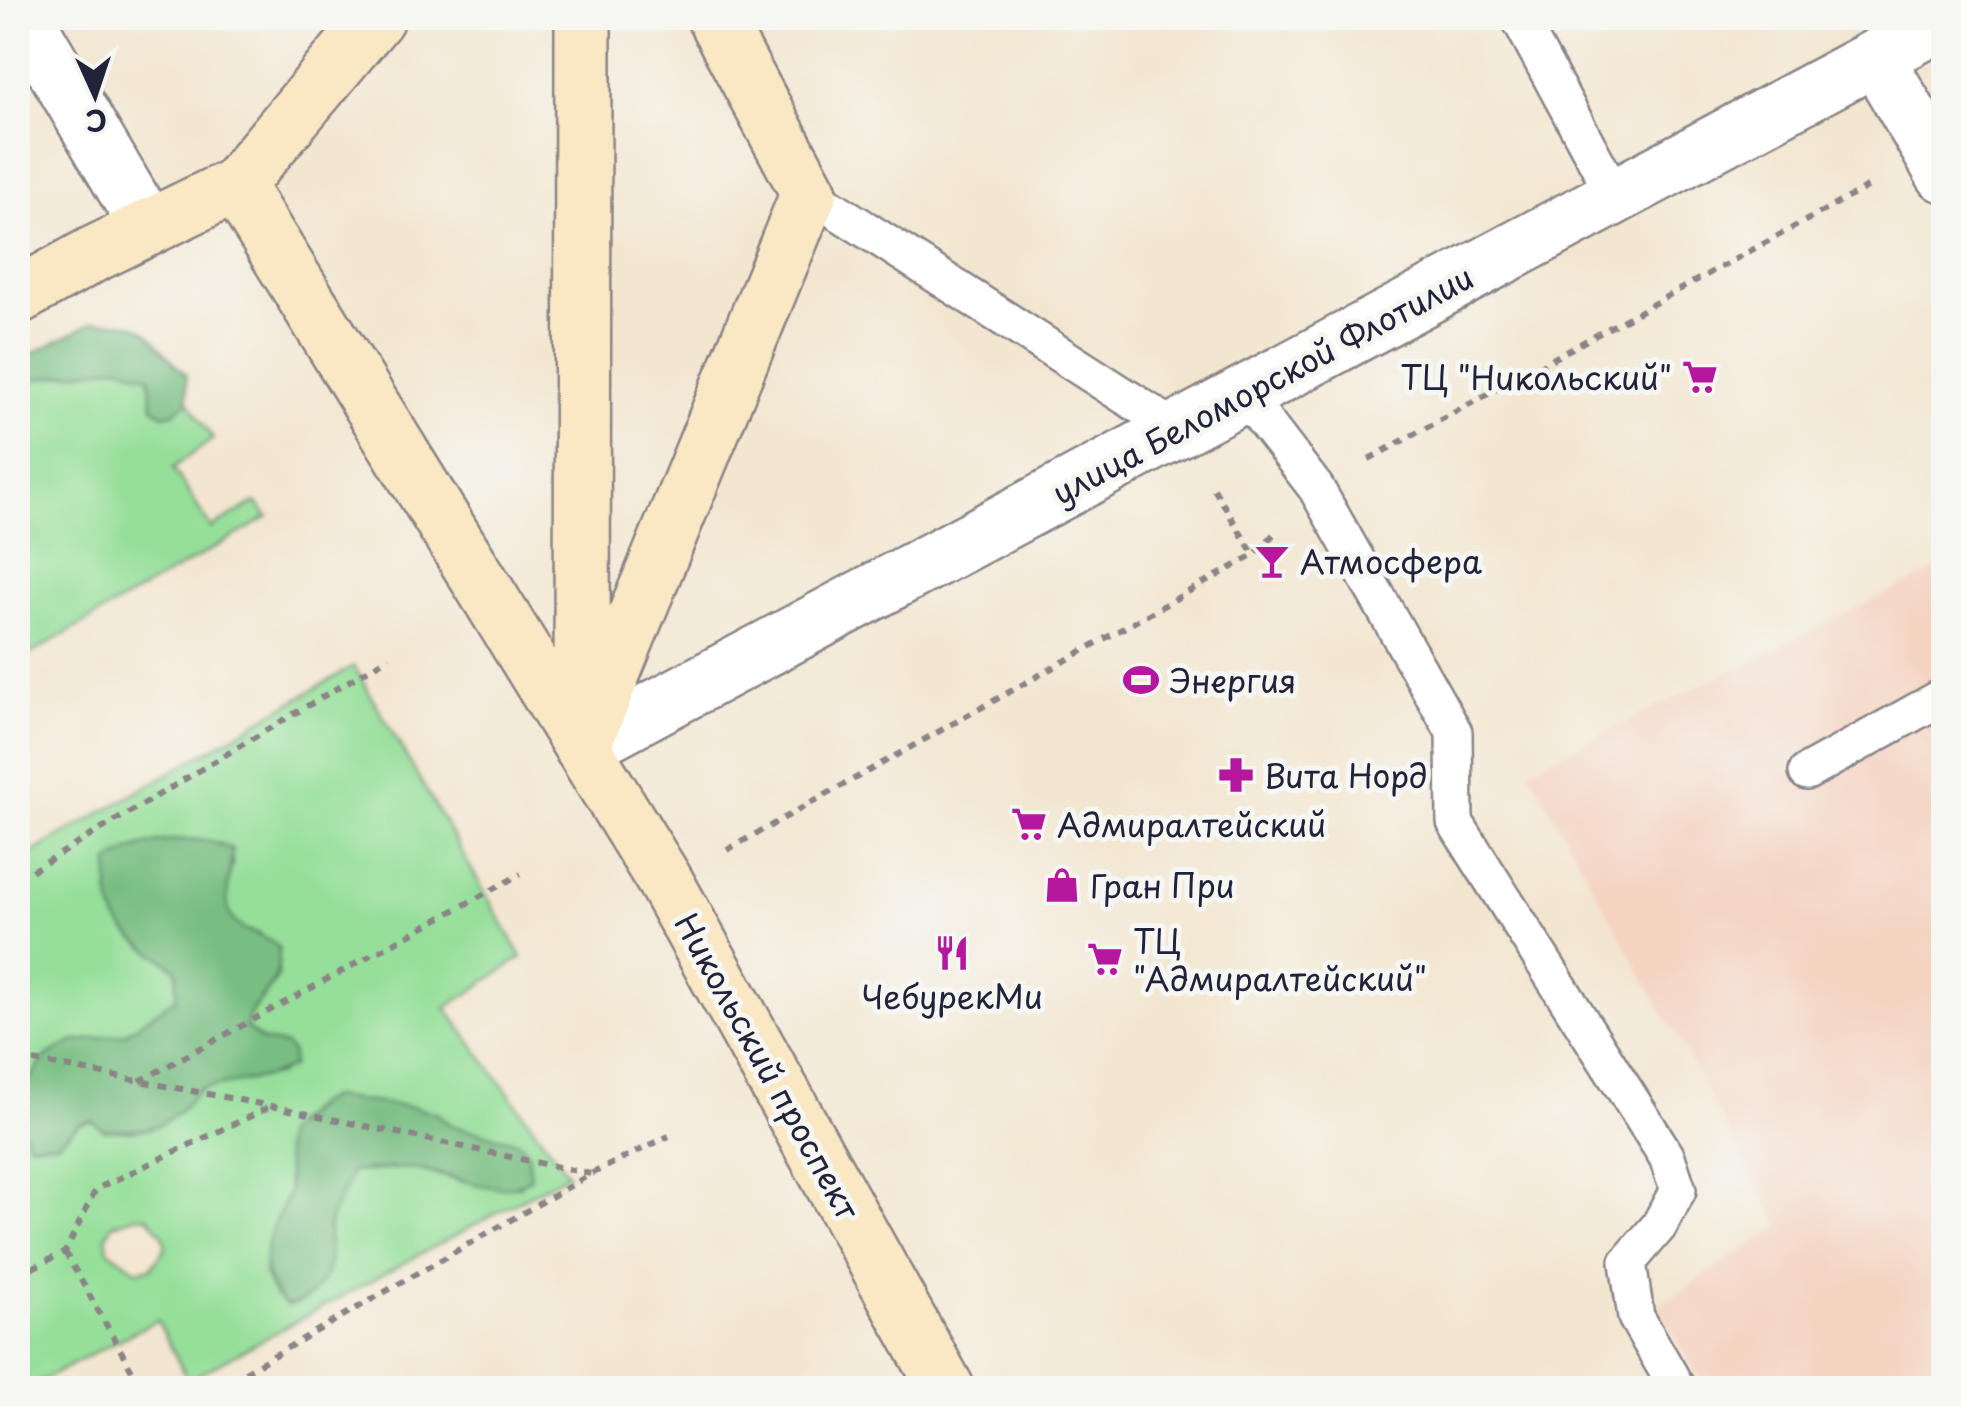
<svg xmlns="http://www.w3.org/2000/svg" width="1961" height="1406" viewBox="0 0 1961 1406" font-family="'Playpen Sans',sans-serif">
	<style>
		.built { fill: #f4d3c1 }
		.green { fill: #96df9a; stroke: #5c806a; stroke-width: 2.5; fill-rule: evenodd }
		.forest { fill: #78be82; stroke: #4d705e; stroke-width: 2.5 }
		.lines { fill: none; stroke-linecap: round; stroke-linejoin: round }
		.lane-casing { stroke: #8a8486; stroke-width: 40 }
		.street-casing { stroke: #8a8486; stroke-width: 60 }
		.secondary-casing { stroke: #8a8486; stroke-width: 60 }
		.path { stroke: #8a8486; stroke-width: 6; stroke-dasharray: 8 8; stroke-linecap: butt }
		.lane { stroke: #fff; stroke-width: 35 }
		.street { stroke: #fff; stroke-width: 55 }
		.secondary { stroke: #fae7c3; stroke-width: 55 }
		.labels { text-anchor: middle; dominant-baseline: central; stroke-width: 10; stroke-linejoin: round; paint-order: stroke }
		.poi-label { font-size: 32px; fill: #22223b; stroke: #f6f6f2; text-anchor: start }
		.street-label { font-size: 32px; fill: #22223b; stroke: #f6f6f2 }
	</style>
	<rect width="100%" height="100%" fill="#f6f6f2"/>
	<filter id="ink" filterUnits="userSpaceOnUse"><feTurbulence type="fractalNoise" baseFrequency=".01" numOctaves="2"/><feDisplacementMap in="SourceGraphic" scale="20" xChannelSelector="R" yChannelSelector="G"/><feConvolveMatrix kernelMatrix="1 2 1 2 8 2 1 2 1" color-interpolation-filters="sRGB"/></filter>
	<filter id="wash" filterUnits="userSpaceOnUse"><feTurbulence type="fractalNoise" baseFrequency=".0048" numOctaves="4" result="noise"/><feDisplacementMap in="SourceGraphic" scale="40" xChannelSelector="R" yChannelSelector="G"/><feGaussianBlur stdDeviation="2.25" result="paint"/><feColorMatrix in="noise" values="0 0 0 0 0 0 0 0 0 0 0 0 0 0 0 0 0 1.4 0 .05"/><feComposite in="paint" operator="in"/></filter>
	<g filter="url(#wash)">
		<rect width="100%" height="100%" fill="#f3e6d0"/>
		<polygon class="built" points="1943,566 1943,1388 1705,1388 1657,1307 1780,1225 1529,770"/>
		<g class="green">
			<polygon points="120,366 149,376 154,407 173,413 188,401 213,439 173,468 211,528 256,502 268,517 18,661 18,382"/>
			<path d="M354,666L522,957L446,1008L568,1174L188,1380L157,1320L27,1388H18V1118L28,1143H57L79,1124L93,1121C118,1140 156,1130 179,1111C187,1104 193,1093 202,1089C216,1082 260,1079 280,1074L286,1045L263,1041L245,1028C251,1005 271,994 279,973L260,934C253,932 243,930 237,925C222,913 227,878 233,863L222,844C186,834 141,840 110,862C108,933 127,932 177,970L176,999L124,1034L73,1042L47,1056L18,1094V861ZM331,1097L411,1107L438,1114L447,1123L460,1128L494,1135L520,1186L460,1181L412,1168L351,1172L329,1222V1247L275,1296L264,1275L265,1260L271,1232L289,1191L287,1178L293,1123L317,1104ZM136,1216L148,1217L163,1235L166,1246L151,1268L136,1270L108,1250L106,1235L113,1224Z"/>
		</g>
		<g class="forest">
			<path d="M94,322C160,319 145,341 186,374L188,401L173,413L163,415L153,407L149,376L119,366L18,382V361Z"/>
			<path d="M210,841L232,849C233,870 217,910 238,925C251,935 267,935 279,948C281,996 253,991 246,1028L263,1041L286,1045L292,1054V1067L266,1077L200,1089L183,1108L162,1124L148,1129L104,1130L92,1121L79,1124L57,1143H28L18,1118V1094L47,1056L73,1042L124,1034L176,998L177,970C132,935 102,930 110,862C139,841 174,838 210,841Z"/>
			<path d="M331,1097L411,1107L438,1114L447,1123L460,1128L520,1142L528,1153L531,1177C500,1204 450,1171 416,1169C395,1167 372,1170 351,1172C346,1190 334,1206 329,1223C326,1234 330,1245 330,1255C329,1281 311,1301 287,1306C260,1283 261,1254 275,1222C279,1213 286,1204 288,1194C292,1177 280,1157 285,1133L317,1104Z"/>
		</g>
	</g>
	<g filter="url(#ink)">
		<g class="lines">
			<defs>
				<g id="lane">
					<polyline points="1519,18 1615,196"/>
					<polyline points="809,193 1176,429"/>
					<polyline points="1245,396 1316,488 1454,732 1455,822 1667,1157 1678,1190 1659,1226 1628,1262 1636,1317 1677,1388"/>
					<polyline points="1807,772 1944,696"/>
				</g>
				<g id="street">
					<polyline points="25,18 148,228"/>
					<polyline points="1876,58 1944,174"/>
					<polyline points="582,747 1944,21"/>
				</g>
				<g id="secondary">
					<polyline points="376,18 236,185 666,883 946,1388"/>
					<polyline points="18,296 92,255 236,185"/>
					<polyline points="582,719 583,18"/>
					<polyline points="582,747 809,193 715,18"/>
				</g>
			</defs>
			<use href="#lane" class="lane-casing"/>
			<use href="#street" class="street-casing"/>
			<use href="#secondary" class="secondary-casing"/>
			<g class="path">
				<polyline points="1369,459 1871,185"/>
				<polyline points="1214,489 1254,555"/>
				<polyline points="727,850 1254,555 1274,534"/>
				<polyline points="18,879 389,657"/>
				<polyline points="18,1058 271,1106 591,1174"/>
				<polyline points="140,1081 521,874"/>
				<polyline points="65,1252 142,1388"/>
				<polyline points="18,1275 65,1252 96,1189 270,1107"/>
				<polyline points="217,1388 591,1174 669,1136"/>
			</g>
			<use href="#lane" class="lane"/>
			<use href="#street" class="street"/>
			<use href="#secondary" class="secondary"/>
		</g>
	</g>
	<defs>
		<symbol id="supermarket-bare" viewBox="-9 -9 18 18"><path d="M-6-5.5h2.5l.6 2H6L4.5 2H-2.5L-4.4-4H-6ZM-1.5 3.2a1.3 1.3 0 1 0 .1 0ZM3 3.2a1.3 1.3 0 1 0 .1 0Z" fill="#b5179e" stroke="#f6f6f2" stroke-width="2.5" paint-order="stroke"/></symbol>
		<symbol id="bar-bare" viewBox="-9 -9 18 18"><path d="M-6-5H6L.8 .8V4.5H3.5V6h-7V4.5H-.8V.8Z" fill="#b5179e" stroke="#f6f6f2" stroke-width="2.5" paint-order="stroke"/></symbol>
		<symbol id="stadium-bare" viewBox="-9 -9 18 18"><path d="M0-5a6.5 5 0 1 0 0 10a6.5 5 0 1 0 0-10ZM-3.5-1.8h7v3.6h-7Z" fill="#b5179e" stroke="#f6f6f2" stroke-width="2.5" paint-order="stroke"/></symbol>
		<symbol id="pharmacy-bare" viewBox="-9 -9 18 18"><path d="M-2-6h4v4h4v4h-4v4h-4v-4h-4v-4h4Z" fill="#b5179e" stroke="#f6f6f2" stroke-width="2.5" paint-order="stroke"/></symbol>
		<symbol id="shop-bare" viewBox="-9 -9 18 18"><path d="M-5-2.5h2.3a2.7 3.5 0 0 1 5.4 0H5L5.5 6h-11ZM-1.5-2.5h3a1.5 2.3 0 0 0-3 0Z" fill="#b5179e" stroke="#f6f6f2" stroke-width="2.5" paint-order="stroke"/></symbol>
		<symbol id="restaurant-bare" viewBox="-9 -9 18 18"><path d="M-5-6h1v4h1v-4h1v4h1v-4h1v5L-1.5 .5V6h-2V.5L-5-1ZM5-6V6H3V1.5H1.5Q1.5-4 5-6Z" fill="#b5179e" stroke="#f6f6f2" stroke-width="2.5" paint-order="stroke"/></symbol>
	</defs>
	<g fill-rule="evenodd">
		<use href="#supermarket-bare" x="1675" y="352" width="50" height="50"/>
		<use href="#bar-bare" x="1247" y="536" width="50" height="50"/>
		<use href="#stadium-bare" x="1116" y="655" width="50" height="50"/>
		<use href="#pharmacy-bare" x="1211" y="750" width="50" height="50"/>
		<use href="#supermarket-bare" x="1004" y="799" width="50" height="50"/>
		<use href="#shop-bare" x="1037" y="860" width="50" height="50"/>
		<use href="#restaurant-bare" x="927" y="928" width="50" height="50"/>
		<use href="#supermarket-bare" x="1080" y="934" width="50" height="50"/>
	</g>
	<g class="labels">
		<g class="poi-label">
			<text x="1672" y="377" text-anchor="end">ТЦ "Никольский"</text>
			<text x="1300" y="561">Атмосфера</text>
			<text x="1169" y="680">Энергия</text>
			<text x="1264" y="775">Вита Норд</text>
			<text x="1057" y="824">Адмиралтейский</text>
			<text x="1090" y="885">Гран При</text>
			<text x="1133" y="941">ТЦ<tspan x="1133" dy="37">"Адмиралтейский"</tspan></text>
			<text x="952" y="996" text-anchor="middle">ЧебурекМи</text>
		</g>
		<g class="street-label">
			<text transform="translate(1262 384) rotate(-28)">улица Беломорской Флотилии</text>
			<text transform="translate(768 1066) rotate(61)">Никольский проспект</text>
		</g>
	</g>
	<rect width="1961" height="1406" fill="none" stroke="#f6f6f2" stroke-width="60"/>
	<g transform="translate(95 95) rotate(177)" stroke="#f6f6f2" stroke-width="8" paint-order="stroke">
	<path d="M0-8L18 38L0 25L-18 38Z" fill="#22223b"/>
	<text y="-15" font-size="28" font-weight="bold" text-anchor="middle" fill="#22223b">С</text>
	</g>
</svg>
